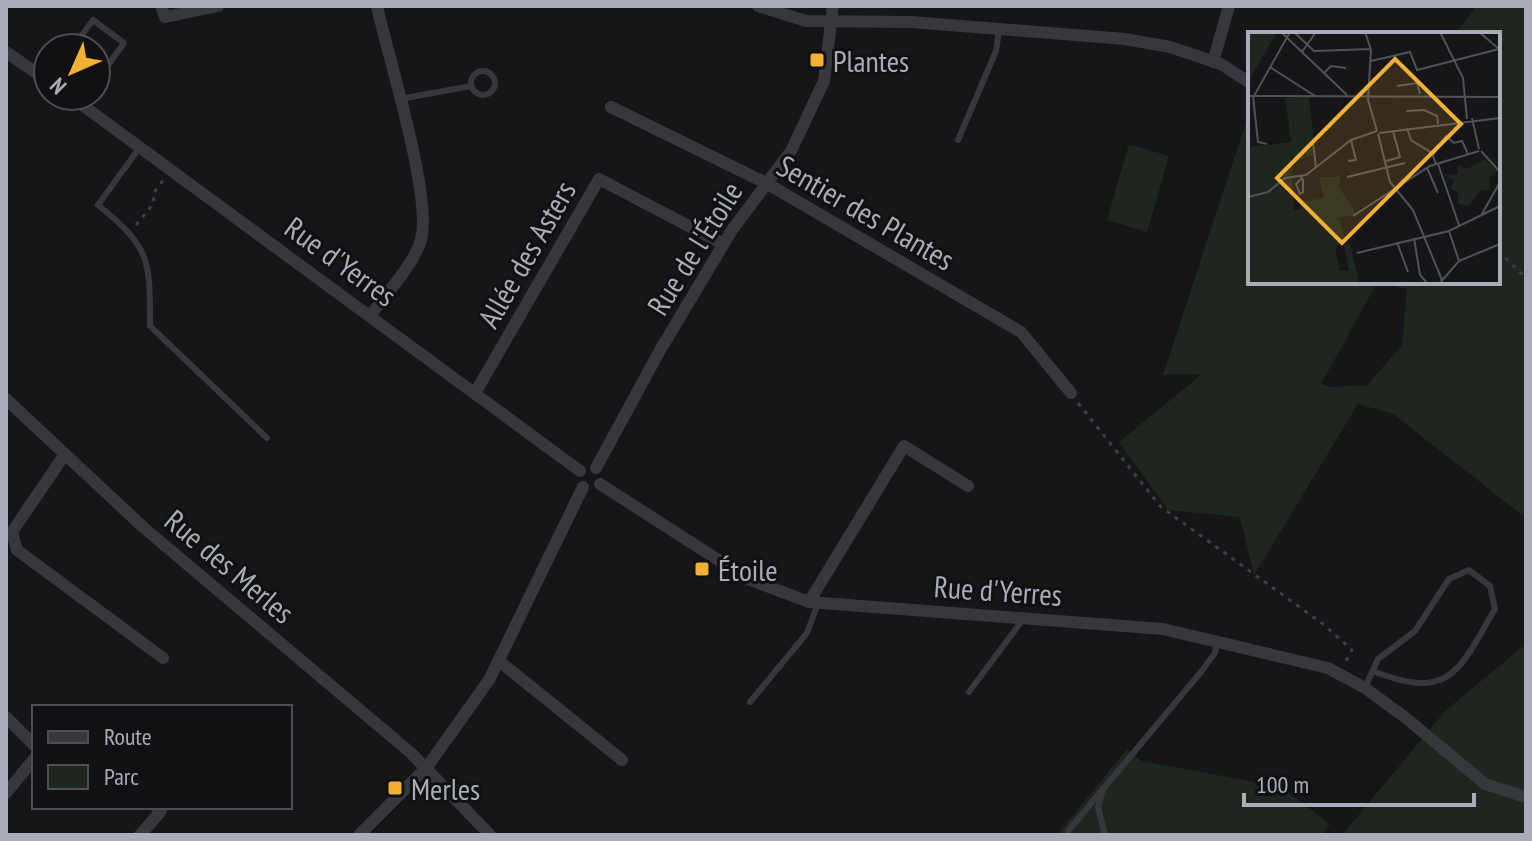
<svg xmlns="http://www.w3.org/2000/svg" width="1532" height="841" viewBox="0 0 1532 841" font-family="'PT Sans Narrow',sans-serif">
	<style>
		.green { fill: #1e261f; fill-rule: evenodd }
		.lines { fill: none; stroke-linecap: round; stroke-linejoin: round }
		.path { stroke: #3d3f44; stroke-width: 3; stroke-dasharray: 4 6; stroke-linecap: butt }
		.service { stroke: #37383d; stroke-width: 6 }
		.minor { stroke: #37383d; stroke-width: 12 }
		.poi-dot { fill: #f2b134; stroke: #111113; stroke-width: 3 }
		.labels { text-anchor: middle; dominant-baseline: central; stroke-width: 6; stroke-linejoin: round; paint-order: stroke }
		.poi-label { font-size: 30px; fill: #a8adb8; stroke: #111113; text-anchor: start }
		.street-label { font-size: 30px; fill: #a8adb8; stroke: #111113 }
		.inset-road { fill: none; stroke: #505258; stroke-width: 2 }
		.view { fill: #f2b134; fill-opacity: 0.15; stroke: #f2b134; stroke-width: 4 }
		.inset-edge { fill: none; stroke: #a8adb8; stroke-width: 4 }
	</style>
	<rect width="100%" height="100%" fill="#161618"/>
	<g class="green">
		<path d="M1477,6H1526V518L1393,414L1358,404L1254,575L1240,517L1168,510L1119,442L1202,374L1163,375L1250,110V282H1498V34H1455ZM1377,283L1407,289L1402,345L1367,385L1332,387L1321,384Z"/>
		<polygon points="1129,144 1169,156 1147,232 1107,220"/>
		<polygon points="1526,644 1526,835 1342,835 1446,710"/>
		<polygon points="1127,749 1142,761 1281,787 1330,824 1322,835 1057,835"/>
	</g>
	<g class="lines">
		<g class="path">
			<polyline points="136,225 154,203 153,194 164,179"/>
			<polyline points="1498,251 1526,278"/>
			<polyline points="1078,403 1161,507 1323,624 1352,650 1346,661"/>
		</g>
		<g class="service">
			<polyline points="72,48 93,20 124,43 96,82"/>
			<circle cx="483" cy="83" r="12"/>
			<polyline points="400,99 471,86"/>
			<polyline points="958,140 996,51 999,30"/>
			<path d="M140,147L98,205C151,248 150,260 150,326L267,438"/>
			<path d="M1365,688L1378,659L1415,631L1449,579L1469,570L1490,586L1495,609C1459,670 1451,702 1373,671"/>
			<polyline points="969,692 1024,618"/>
			<polyline points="750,702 807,633 818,603"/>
			<polyline points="1103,789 1098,807 1105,835"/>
			<polyline points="1068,831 1201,672 1215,653 1217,642"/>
		</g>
		<g class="minor">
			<polyline points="161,6 165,17 218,6"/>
			<polyline points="758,6 806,21 911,22 1125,39 1170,47 1221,64 1250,83"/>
			<polyline points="6,52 48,81"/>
			<polyline points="1213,62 1229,6"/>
			<polyline points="70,96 580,471"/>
			<polyline points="611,107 766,183 1021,332 1071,393"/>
			<path d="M371,315C386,293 411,268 420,243C435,203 387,54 377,6"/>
			<polyline points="475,393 599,179 723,244"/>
			<polyline points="6,399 143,527 411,753 490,835"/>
			<polyline points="65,454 12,532 17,550 163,658"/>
			<polyline points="596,468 659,352 732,230 791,151 824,81 833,6"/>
			<polyline points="600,484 748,579 809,602 1163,629 1328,668 1365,688 1406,718 1485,784 1526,797"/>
			<polyline points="809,602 904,446 968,486"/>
			<polyline points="499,661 622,760"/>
			<polyline points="6,717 34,745"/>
			<polyline points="6,793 34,759"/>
			<polyline points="140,835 161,811 157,807"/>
			<polyline points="359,835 427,767 489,680 583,487"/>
		</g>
	</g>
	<g class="poi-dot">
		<rect x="809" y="52" width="16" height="16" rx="4"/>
		<rect x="694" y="561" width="16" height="16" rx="4"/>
		<rect x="387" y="780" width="16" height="16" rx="4"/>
	</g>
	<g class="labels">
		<g class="poi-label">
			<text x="833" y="60">Plantes</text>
			<text x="718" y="569">Étoile</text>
			<text x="411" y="788">Merles</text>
		</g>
		<g class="street-label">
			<text transform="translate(866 212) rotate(30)">Sentier des Plantes</text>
			<text transform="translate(694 248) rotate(-58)">Rue de l'Étoile</text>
			<text transform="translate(526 254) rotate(-60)">Allée des Asters</text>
			<text transform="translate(341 261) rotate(36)">Rue d'Yerres</text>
			<text transform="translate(230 566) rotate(40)">Rue des Merles</text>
			<text transform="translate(998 590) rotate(4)">Rue d'Yerres</text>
		</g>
	</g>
	<g transform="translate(1248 32)">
		<rect width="252" height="252" fill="#161618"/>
		<path d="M0,0H29L0,50ZM61,65L67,121L46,131L43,120L46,178L53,177L54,170L76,166L71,145H92L91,155L108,182L87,187L92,189L98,209L87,215L92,239H101L96,213L102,211L111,252H0V115L43,110L37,66ZM236,127L249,139L241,146L242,158L232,159L220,174L210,172V160L203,157L206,148L196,143L210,142L209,132L219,137Z" fill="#1e261f"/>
		<path class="inset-road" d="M33,0L99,63M46,0L66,19L123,17M117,0L123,18L120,68L129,99M192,0L215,46L219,87M231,0L250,16M54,20L68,0M123,29L162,20L169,38L251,17M22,35L67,64M76,41L83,34L98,36M149,54L169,51L172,62M0,64L252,65M5,64L10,110L19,112M6,64L42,0M158,79L176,78L189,84L190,92M224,86L231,117M159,96L163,108L184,121L188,132M131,101L252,86M130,102L142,150L165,178L194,248M65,110L68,136M233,119L252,140M185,123L198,104L206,111L214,109L220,122M100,129L108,128L103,108M138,129L152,125L145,99M190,132L211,193M179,136L190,161M53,145L54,146L55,148V160L52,162L48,152L54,146M99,145L157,131M0,165L20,160L37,146L58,143L103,108L129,99M234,182L252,150M105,184L182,134L231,119M166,206L172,243L180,252M149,210L160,240M109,221L201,199L252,174M211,229L252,212M191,252L211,229L201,199"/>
		<path class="view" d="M147,27L213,92L94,211L29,146Z"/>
		<rect width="252" height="252" class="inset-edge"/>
	</g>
	<rect width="1532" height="841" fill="none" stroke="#a8adb8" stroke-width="16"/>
	<rect x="32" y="705" width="260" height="104" fill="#111113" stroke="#4d4f55" stroke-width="2"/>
	<rect x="48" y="731" width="40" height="12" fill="#37383d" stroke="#4d4f55" stroke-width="2"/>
	<text x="104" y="745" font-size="24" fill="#a8adb8">Route</text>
	<rect x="48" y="765" width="40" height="24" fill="#1e261f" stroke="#4d4f55" stroke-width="2"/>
	<text x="104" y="785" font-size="24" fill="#a8adb8">Parc</text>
	<g transform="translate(72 72) rotate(225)"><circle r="38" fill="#111113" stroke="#4d4f55" stroke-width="2"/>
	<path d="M0-6L14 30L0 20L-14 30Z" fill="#f2b134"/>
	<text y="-12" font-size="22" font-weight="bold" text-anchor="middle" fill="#a8adb8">N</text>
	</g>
	<path d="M1244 793v12h230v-12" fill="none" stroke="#a8adb8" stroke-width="4"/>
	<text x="1256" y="793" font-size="24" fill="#a8adb8" stroke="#111113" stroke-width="6" paint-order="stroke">100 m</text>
</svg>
